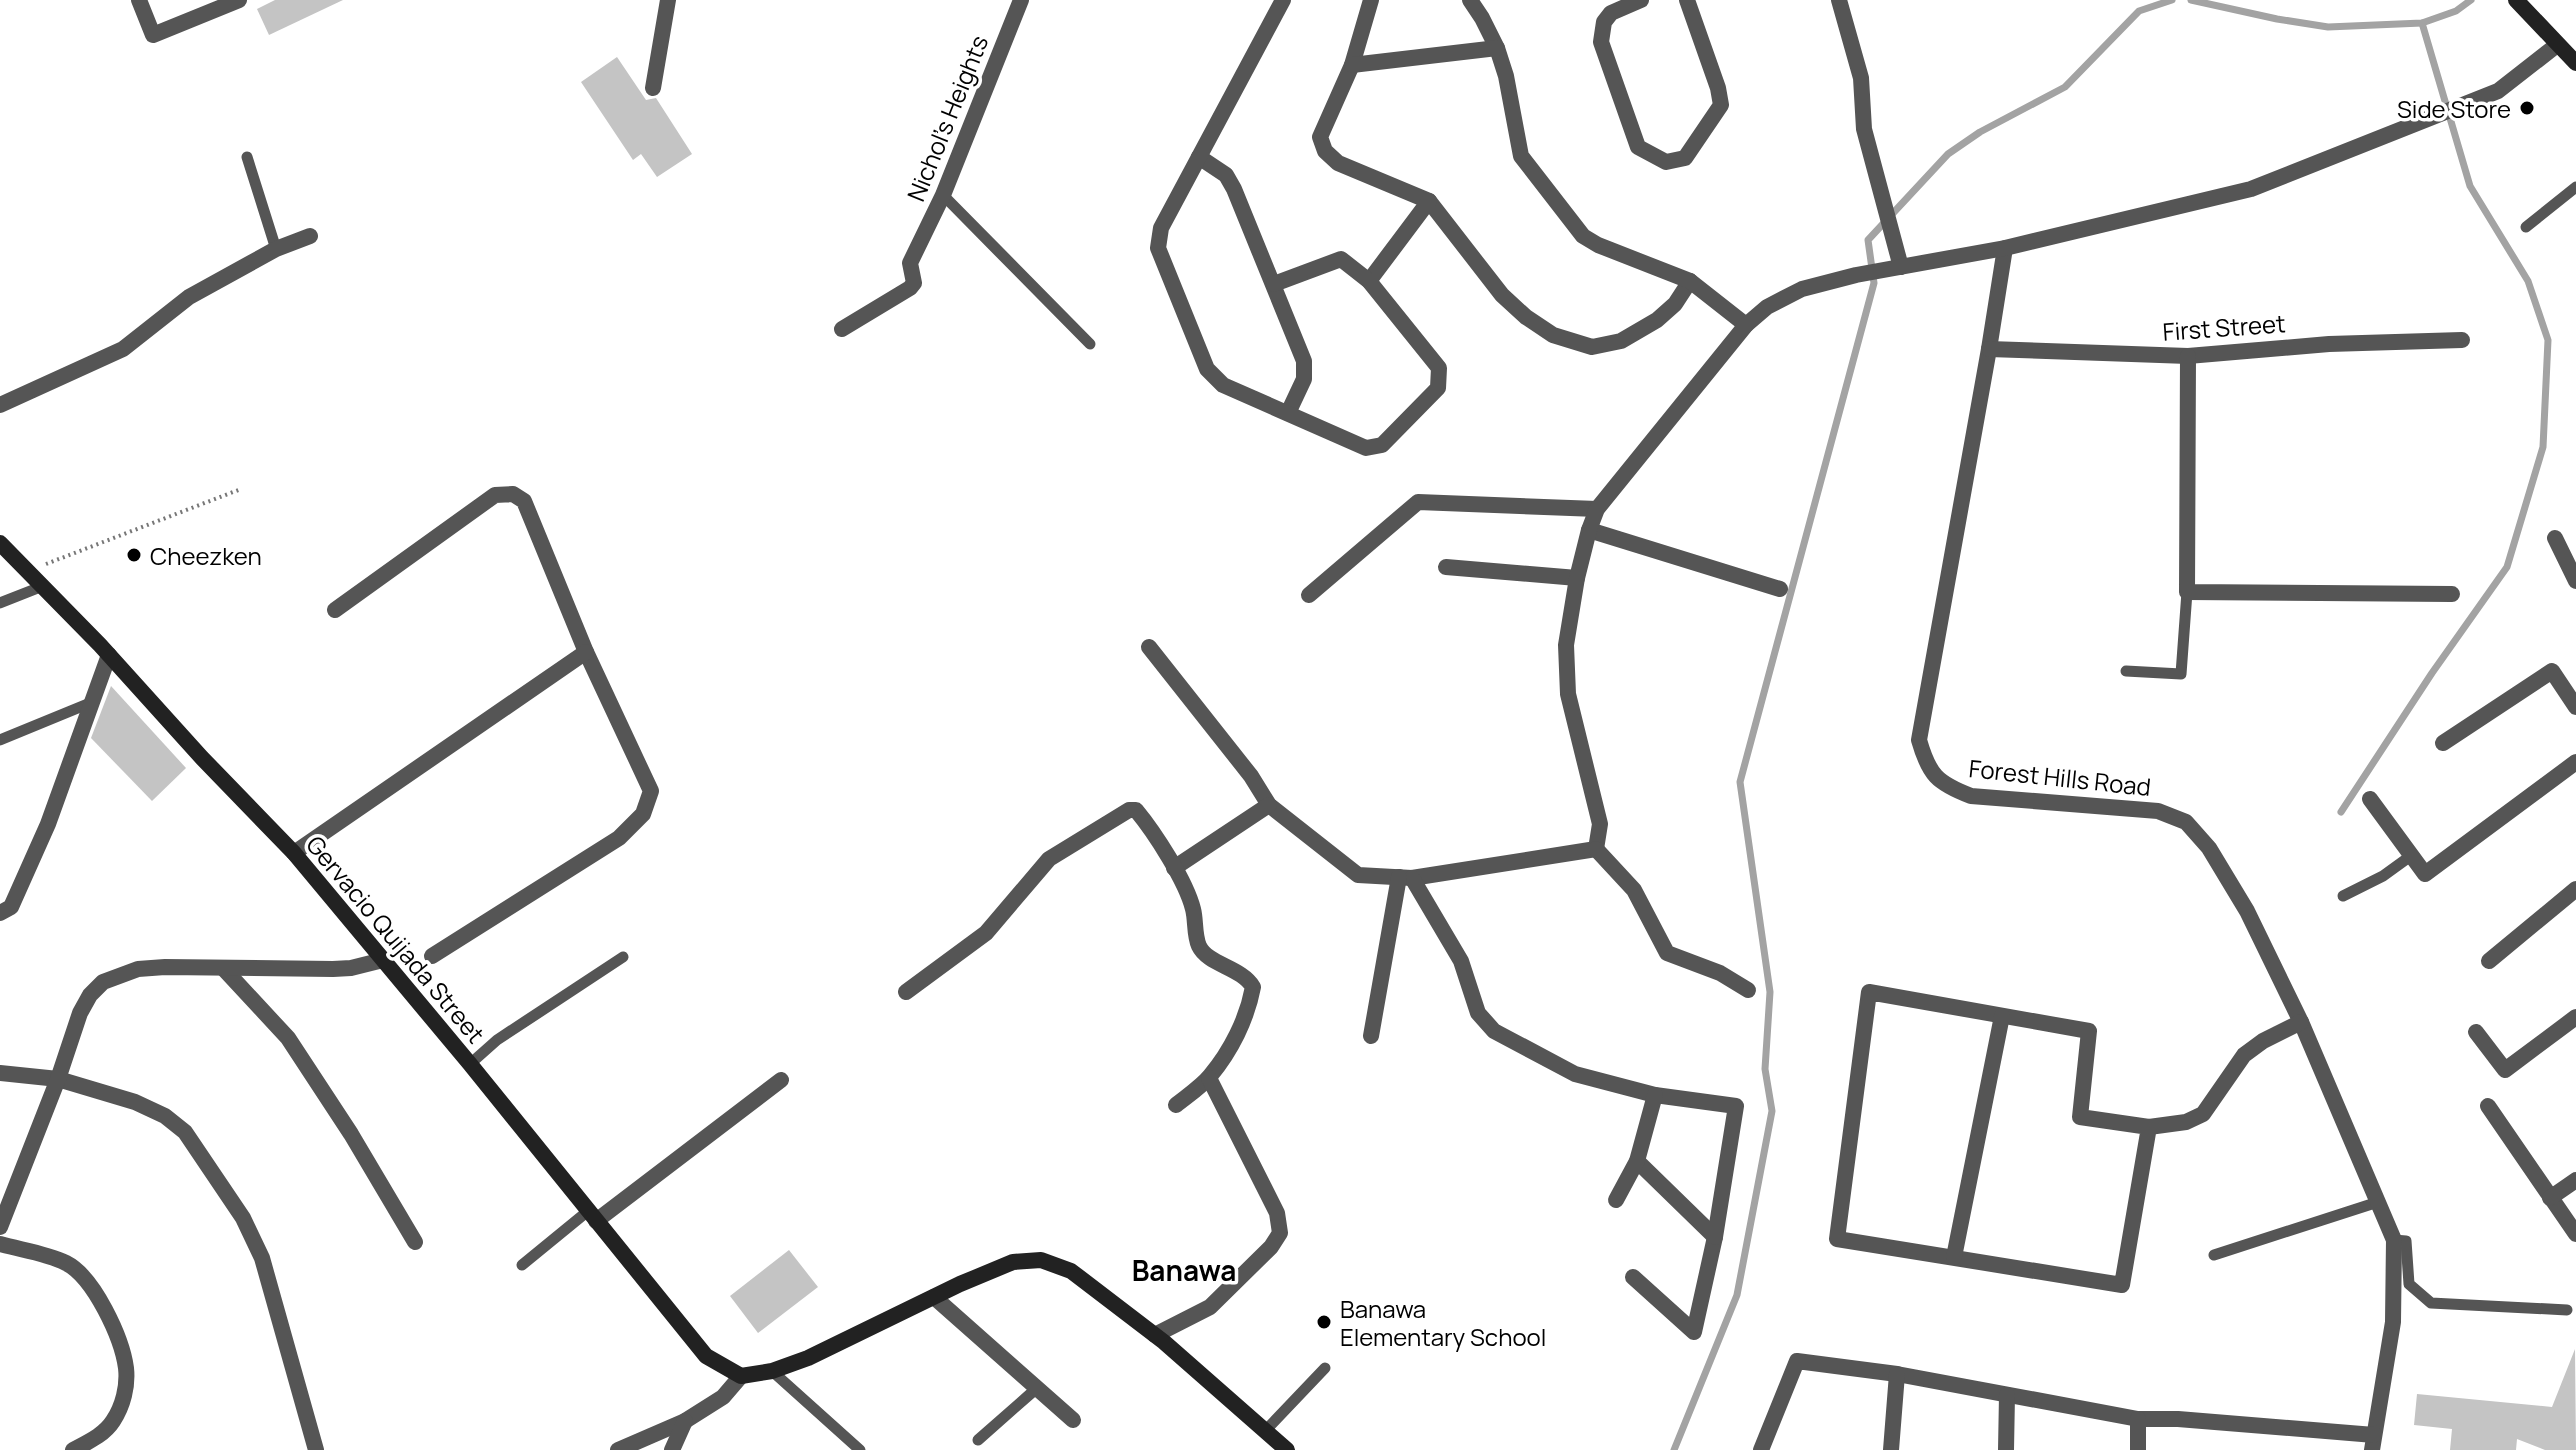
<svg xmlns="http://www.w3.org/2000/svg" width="2576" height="1450" font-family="Manrope,sans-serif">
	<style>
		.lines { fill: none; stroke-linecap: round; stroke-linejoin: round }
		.stream { stroke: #a3a3a3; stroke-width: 7 }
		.building { fill: #c4c4c4 }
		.path { stroke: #777; stroke-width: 4; stroke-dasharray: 2 4; stroke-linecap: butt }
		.lane { stroke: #555; stroke-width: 11 }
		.street { stroke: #555; stroke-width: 16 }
		.secondary { stroke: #222; stroke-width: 16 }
		.poi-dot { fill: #000; stroke: #fff; stroke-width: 3 }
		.labels { text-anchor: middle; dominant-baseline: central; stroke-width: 7; stroke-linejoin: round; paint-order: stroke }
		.poi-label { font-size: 24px; fill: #000; stroke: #fff; text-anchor: start }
		.street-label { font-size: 24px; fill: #000; stroke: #fff }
		.quarter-label { font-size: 28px; font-weight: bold; fill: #000; stroke: #fff }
	</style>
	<rect width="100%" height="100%" fill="#fff"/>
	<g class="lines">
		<g class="stream">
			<polyline points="2191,0 2277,19 2328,27 2422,23 2456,11 2471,0"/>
			<polyline points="2341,812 2432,673 2507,567 2543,447 2548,340 2528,281 2470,186 2422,23"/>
			<polyline points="1674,1450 1737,1295 1772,1111 1765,1069 1770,992 1740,782 1874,283 1868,240 1948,154 1980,132 2065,87 2139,11 2172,0"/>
		</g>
	</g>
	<g class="building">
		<polygon points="275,0 343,0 269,35 257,9"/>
		<polygon points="617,57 646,100 656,98 692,154 657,177 641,154 633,160 581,82"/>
		<polygon points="111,686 186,768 152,801 91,738"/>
		<polygon points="789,1250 818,1287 758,1333 730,1296"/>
		<polygon points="2575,1349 2576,1450 2545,1450 2517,1439 2516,1450 2450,1450 2452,1429 2414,1425 2417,1394 2552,1407"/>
	</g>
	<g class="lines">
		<polyline class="path" points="46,564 241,489"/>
		<g class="lane">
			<polyline points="247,157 276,249"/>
			<polyline points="943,195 1090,344"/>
			<polyline points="2526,227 2576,187"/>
			<polyline points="0,603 43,586"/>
			<polyline points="2126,671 2181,674 2187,592"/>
			<polyline points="0,740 90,703"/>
			<polyline points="2343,896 2383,876 2412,855"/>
			<polyline points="470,1064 497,1040 623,957"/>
			<polyline points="2394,1240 2406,1241 2409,1284 2431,1303 2567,1310"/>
			<polyline points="2214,1255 2378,1202"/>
			<polyline points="522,1265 588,1211"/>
			<polyline points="772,1371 860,1450"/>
			<polyline points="1265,1431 1325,1368"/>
			<polyline points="978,1440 1037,1388"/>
		</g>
		<g class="street">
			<polyline points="139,0 153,35 239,0"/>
			<polyline points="1371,0 1352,65 1320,137 1325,151 1338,163 1429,201 1502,295 1526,317 1553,335 1592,347 1621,341 1657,320 1675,304 1690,281"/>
			<polyline points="1470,0 1482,18 1497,48 1506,76 1521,156 1583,236 1598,245 1690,281 1746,325"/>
			<polyline points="1641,0 1611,13 1604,22 1601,42 1638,147 1666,162 1685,158 1721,105 1718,88 1687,0"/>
			<polyline points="1839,0 1861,78 1864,129 1901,267"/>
			<polyline points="1352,65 1497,48"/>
			<polyline points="653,88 668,0"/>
			<polyline points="1199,157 1226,175 1234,189 1304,361 1304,379 1288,413"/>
			<path d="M2005 248 1989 349 1919 740C1929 775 1937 783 1971 796L2158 811 2186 822 2209 848 2247 911 2301 1022 2394 1240 2393 1322 2372 1450"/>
			<polyline points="1369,281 1429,201"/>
			<polyline points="1274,284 1341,259 1369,281 1439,368 1438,388 1382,445 1366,448 1223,385 1207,369 1158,248 1161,228 1283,0"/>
			<polyline points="842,329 910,288 914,283 910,263 943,195 1021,0"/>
			<polyline points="1989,349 2188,356 2329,344 2462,340"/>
			<polyline points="2188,356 2187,592 2452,594"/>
			<polyline points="0,405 123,349 189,297 276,249 310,236"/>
			<polyline points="1589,530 1780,589"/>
			<polyline points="2555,538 2576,581"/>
			<polyline points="1446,567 1577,578"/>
			<polyline points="1309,595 1418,502 1597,509"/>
			<polyline points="335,610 495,495 513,494 524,501 586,652 651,791 643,814 619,838 432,956"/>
			<polyline points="1149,647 1251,776 1269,805 1358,875 1412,878 1596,849 1600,824 1568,694 1566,645 1577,578 1589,530 1597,509 1746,325 1767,307 1802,289 1856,275 2005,248 2251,189 2498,91 2557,45"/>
			<polyline points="2443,743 2552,671 2576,707"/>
			<polyline points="2370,799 2425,874 2576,762"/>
			<polyline points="1596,849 1634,890 1667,953 1720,973 1748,990"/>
			<polyline points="294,853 586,652"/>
			<polyline points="1174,868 1269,805"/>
			<polyline points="1412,878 1461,961 1478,1013 1494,1031 1575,1074 1655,1095 1736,1106 1715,1237 1694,1332 1633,1277"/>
			<polyline points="0,913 11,907 48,824 109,655"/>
			<polyline points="2489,961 2576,889"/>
			<polyline points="224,969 288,1038 351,1134 415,1242"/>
			<path d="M906 992 986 933 1049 859 1129 810H1136C1155 833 1186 881 1193 909 1196 920 1194 935 1199 946 1208 965 1241 967 1253 987 1247 1019 1231 1051 1210 1076 1201 1087 1187 1096 1176 1105"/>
			<polyline points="2476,1032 2505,1070 2576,1017"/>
			<polyline points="1371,1036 1399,877"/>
			<polyline points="0,1073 58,1079 135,1102 165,1116 185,1132 243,1218 262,1258 316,1450"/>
			<polyline points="2488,1106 2576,1234"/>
			<polyline points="2149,1127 2122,1285 1837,1239 1869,992 2089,1031 2080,1117 2149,1127 2186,1122 2203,1114 2244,1055 2263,1041 2301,1022"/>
			<polyline points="1637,1161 1715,1237"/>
			<polyline points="2550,1198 2576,1180"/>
			<polyline points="1616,1200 1637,1161 1655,1095"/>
			<polyline points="596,1221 781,1080"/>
			<polyline points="0,1227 58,1079 80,1013 90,995 103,982 138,969 165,967 333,969 351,968 383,960"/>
			<path d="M0 1244C21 1250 46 1253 66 1263 94 1277 122 1338 126 1368 128 1386 123 1406 113 1421 104 1435 88 1442 73 1450"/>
			<polyline points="1954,1257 2002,1016"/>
			<polyline points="934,1297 1073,1420"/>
			<polyline points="1155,1335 1210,1307 1271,1247 1280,1233 1277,1213 1209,1078"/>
			<polyline points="618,1450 685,1421 723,1397 741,1376"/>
			<polyline points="672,1450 685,1421"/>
			<polyline points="1761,1450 1797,1361 1897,1374 2138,1419 2178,1419 2374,1435"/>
			<polyline points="1891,1450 1897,1374"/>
			<polyline points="2006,1450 2007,1395"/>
			<polyline points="2138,1450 2138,1419"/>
		</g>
		<g class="secondary">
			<polyline points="2516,0 2576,63"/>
			<polyline points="0,543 100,645 202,758 294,853 470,1064 706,1356 741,1376 772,1371 808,1358 960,1284 1013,1262 1041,1260 1071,1271 1164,1342 1287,1450"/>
		</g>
	</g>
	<g class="poi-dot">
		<circle cx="2527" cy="108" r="8"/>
		<circle cx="134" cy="555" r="8"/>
		<circle cx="1324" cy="1322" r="8"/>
	</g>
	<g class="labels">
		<g class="poi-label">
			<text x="2511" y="108" text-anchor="end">Side Store</text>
			<text x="150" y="555">Cheezken</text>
			<text x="1340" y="1308">Banawa<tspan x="1340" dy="28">Elementary School</tspan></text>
		</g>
		<g class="street-label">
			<text transform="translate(947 118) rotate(-68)">Nichol's Heights</text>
			<text transform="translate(2224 327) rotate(-4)">First Street</text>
			<text transform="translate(2060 777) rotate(6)">Forest Hills Road</text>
			<text transform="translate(396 939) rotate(50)">Gervacio Quijada Street</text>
		</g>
		<g class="quarter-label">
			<text x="1184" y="1270">Banawa</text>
		</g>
	</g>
</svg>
